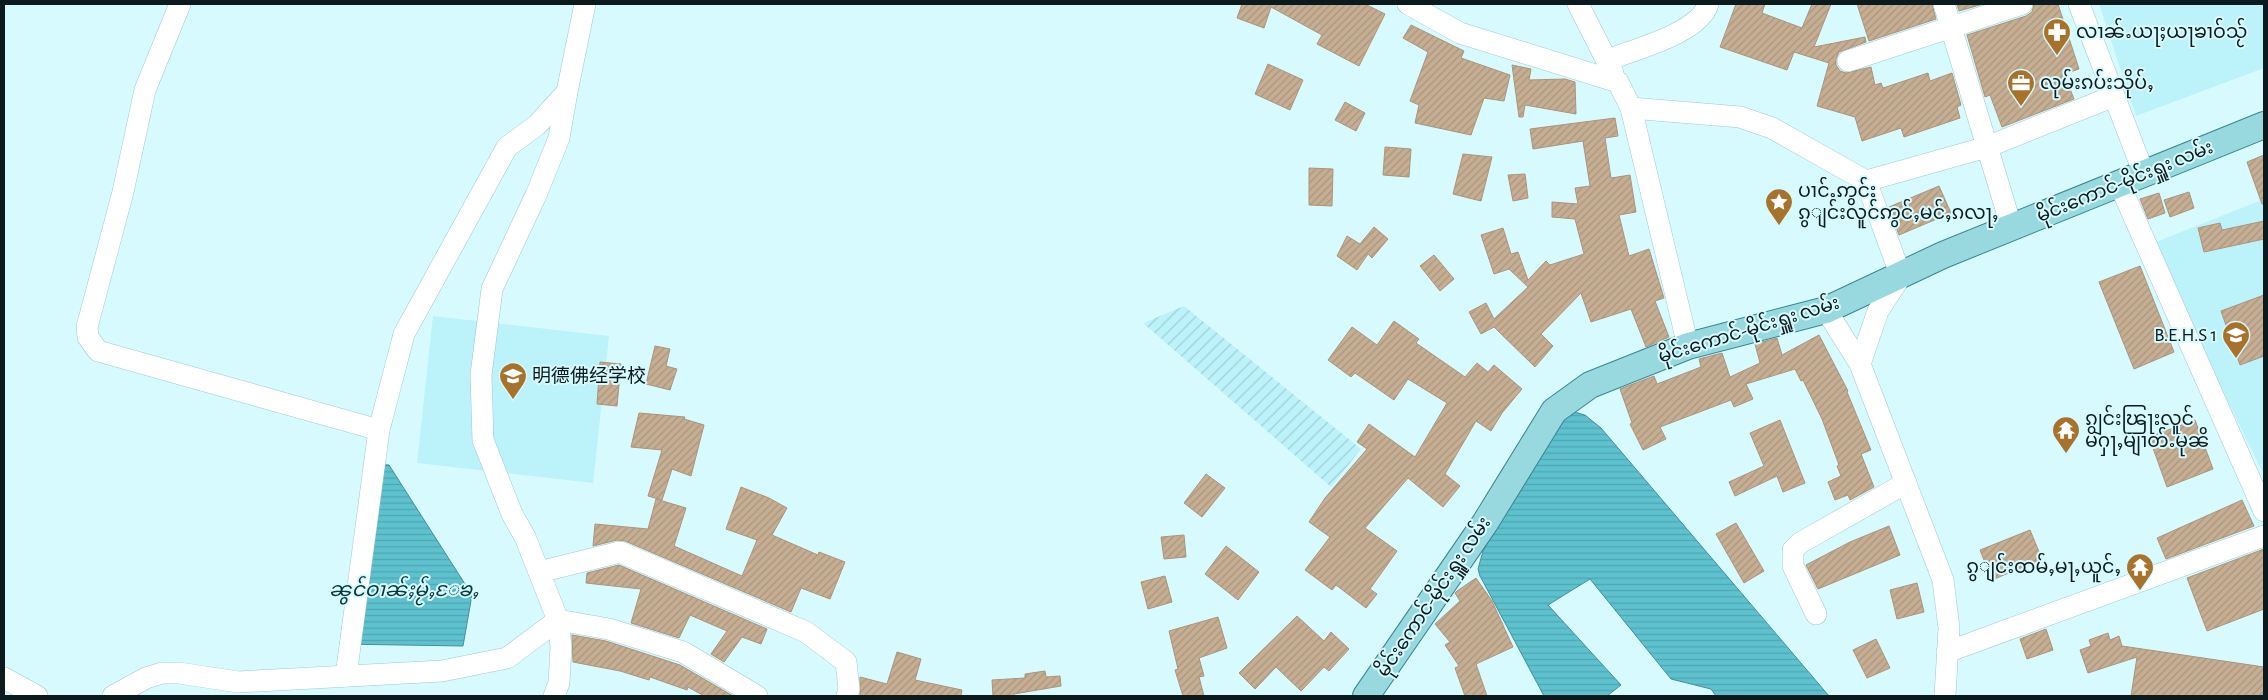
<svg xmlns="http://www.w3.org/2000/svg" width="2268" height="700" font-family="'Alegreya Sans','Noto Sans SC','Noto Sans Myanmar',sans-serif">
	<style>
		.built { fill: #bcf2fa }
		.industrial { fill: url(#industrial-furrows) }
		.water { fill: url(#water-rules); stroke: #448f99 }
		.building { fill: url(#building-hatch); stroke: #ab947a }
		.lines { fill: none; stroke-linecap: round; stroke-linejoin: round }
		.minor-casing { stroke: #9ec9cf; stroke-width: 22 }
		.major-casing { stroke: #3a858f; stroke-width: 28 }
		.minor { stroke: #fff; stroke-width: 21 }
		.major { stroke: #98d9e0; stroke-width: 26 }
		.labels { text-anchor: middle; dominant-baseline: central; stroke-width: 4; stroke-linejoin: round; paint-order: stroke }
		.poi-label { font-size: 19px; fill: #0a1a1d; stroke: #d7faff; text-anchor: start }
		.street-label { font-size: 19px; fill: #0a1a1d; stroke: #d7faff }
		.water-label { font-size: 20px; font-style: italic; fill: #04363c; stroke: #d7faff }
	</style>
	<defs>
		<pattern id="industrial-furrows" width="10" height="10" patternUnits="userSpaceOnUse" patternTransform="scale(1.25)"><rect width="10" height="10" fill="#bcf2fa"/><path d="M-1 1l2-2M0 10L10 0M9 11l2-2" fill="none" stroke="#a0cfd6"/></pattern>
		<pattern id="water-rules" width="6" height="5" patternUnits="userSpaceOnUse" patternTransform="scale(1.25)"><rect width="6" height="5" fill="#5dc1ce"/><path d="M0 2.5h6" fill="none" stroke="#50a5b0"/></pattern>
		<pattern id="building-hatch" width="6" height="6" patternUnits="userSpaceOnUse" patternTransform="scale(1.25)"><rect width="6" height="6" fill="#c6ae93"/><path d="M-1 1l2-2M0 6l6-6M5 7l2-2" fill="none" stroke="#a9957e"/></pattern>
	</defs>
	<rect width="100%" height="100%" fill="#d7faff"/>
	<g class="built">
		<polygon points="2099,4 2264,4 2264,68 2136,116"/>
		<polygon points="2264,199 2264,475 2151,244"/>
		<polygon points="433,316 609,336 593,483 417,463"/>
	</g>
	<polygon class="industrial" points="1184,306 1361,449 1331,487 1143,323"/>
	<g class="water">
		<polygon points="1574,412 1585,415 1601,428 1829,696 1716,696 1711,689 1671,679 1590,579 1548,605 1621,685 1607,696 1544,696 1480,576 1478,569 1483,551 1553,425"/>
		<polygon points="367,464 389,465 472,595 463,646 340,644"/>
	</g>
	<g class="building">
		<polygon points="1242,4 1365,4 1385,14 1359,66 1317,44 1322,35 1271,7 1264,28 1237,18"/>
		<polygon points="1736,4 1765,4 1762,13 1802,28 1812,4 1831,4 1814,47 1865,37 1866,42 1839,52 1836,59 1836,65 1840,71 1846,73 1871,67 1875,85 1881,83 1883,88 1928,73 1930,81 1952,73 1961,105 1957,107 1960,118 1904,137 1901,128 1862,141 1855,117 1817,106 1829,63 1794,52 1787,70 1720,47"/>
		<polygon points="1857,4 1932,4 1936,19 1869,41"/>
		<polygon points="1957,4 1983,4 1959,11"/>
		<polygon points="2034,4 2058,4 2079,69 2064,74 2074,99 2002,127 1990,95 1985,97 1967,35 2026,16 2032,12"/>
		<polygon points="1411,25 1464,51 1461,58 1510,75 1504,101 1484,98 1471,135 1415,123 1419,105 1410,101 1428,52 1403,38"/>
		<polygon points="1268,64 1303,80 1290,110 1255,94"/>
		<polygon points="1512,65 1531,69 1529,80 1565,79 1575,82 1576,114 1525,105 1523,117 1519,117"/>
		<polygon points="1345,102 1365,113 1356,131 1335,120"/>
		<polygon points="1615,118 1618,136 1605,138 1611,178 1630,175 1636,212 1619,215 1629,256 1649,249 1664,298 1655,301 1669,337 1646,347 1631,309 1591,322 1581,293 1541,334 1553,346 1535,367 1494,327 1481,334 1469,312 1486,303 1494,319 1528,287 1509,269 1494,274 1481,235 1503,228 1511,254 1518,252 1528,280 1546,261 1550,265 1584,254 1575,219 1552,217 1552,202 1578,204 1575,188 1590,186 1583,141 1533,149 1530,129"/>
		<polygon points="1385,147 1411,149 1409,177 1383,175"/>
		<polygon points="1463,154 1492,157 1481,201 1453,194"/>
		<polygon points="2264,155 2264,204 2262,204 2247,162"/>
		<polygon points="1309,168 1333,169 1332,206 1309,205"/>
		<polygon points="1525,174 1528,198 1513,201 1508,175"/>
		<polygon points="1939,186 1951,213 1899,235 1889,207"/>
		<polygon points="2189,192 2194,208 2170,217 2164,200"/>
		<polygon points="2159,193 2165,213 2148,219 2140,199"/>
		<polygon points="2264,221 2264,239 2204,252 2198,228 2220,223 2222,230"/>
		<polygon points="1374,227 1388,239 1372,258 1368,254 1357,270 1337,256 1347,236 1360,244"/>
		<polygon points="1434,255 1454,279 1440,291 1420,266"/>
		<polygon points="2140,266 2174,352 2134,369 2099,282"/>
		<polygon points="2264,295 2264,356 2240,365 2221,311"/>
		<polygon points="1394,321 1419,339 1416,343 1465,377 1477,363 1488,372 1494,365 1522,389 1502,413 1491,431 1476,421 1445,474 1460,486 1443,507 1408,478 1365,528 1397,551 1370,589 1377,594 1366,608 1336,585 1332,590 1305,570 1330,537 1309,522 1325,498 1367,449 1357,442 1369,424 1415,457 1447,403 1408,379 1394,400 1355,373 1351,377 1328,360 1352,327 1377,345"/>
		<polygon points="1819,335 1848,391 1847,392 1871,450 1861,454 1874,487 1850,500 1848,495 1835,500 1828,482 1841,476 1837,466 1839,465 1822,419 1803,380 1801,381 1795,369 1746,384 1753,399 1734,407 1731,400 1660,427 1666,439 1643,450 1630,424 1632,423 1620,389 1654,376 1657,384 1701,367 1699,359 1722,353 1730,377 1760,363 1755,344 1777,338 1782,355"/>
		<polygon points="655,346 670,349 666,366 677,369 670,390 646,384"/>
		<polygon points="600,362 621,364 617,406 597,404"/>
		<polygon points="639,413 685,417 684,419 704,425 691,476 672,469 662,500 648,496 662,450 631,447"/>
		<polygon points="1780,420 1805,483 1783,492 1777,476 1735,496 1729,482 1764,466 1750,433"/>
		<polygon points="2195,420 2213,469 2167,487 2149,437"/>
		<polygon points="1206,474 1225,488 1202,517 1184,503"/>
		<polygon points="741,487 769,498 787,508 772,535 818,555 819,552 845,562 830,599 801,588 791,612 625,541 617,540 593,546 595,524 648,529 656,499 686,508 674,546 742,576 757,540 726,529"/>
		<polygon points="2242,500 2254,526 2166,559 2157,538"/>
		<polygon points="1736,523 1764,571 1744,583 1716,534"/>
		<polygon points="1889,526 1900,555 1818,589 1806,565 1850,542"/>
		<polygon points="2030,530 2042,559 1992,580 1980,550"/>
		<polygon points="1184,535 1186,557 1164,559 1161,537"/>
		<polygon points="1226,546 1259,572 1238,600 1205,574"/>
		<polygon points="2264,549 2264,609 2207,631 2187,578"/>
		<polygon points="619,565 767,629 761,644 742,637 724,662 711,654 727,631 690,615 679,638 631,623 641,589 586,583 587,573"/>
		<polygon points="1165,576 1172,602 1148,609 1141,582"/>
		<polygon points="1476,578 1492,601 1513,647 1476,664 1487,696 1465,696 1455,668 1459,666 1445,645 1450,642 1435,624 1460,601 1455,593 1457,591"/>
		<polygon points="1917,583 1924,612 1897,619 1890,590"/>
		<polygon points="1297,616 1324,641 1331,632 1349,649 1329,671 1324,667 1301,691 1276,667 1255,689 1239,673"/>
		<polygon points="1218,617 1227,648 1199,658 1204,676 1199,677 1204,696 1183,696 1175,670 1178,669 1169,631"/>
		<polygon points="2046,629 2053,650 2027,659 2020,639"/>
		<polygon points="2108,633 2110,640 2119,636 2122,646 2264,667 2264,696 2131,696 2137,657 2088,673 2080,650 2091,646 2089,640"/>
		<polygon points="572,635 606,641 680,665 733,696 704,696 688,687 687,690 650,677 649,680 620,671 573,662"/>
		<polygon points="1876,639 1890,668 1867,678 1853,650"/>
		<polygon points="897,652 921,659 915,680 962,690 961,696 860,696 860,677 887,684"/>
		<polygon points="1045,671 1046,677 1060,676 1061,686 1014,694 1014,696 993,696 992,680 1025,678 1025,674"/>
	</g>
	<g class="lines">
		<g class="minor-casing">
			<g id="minor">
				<polyline points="180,4 145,90 123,192 87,327 88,337 98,351 379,430"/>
				<polyline points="1408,4 1460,33 1618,82 1631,108 1688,346"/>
				<polyline points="1578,4 1613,73"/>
				<polyline points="1944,4 2012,229"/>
				<polyline points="2079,4 2144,174"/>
				<path d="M1607 60C1633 50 1700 33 1708 4"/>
				<polyline points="1848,61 2022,4"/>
				<polyline points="1631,108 1740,117 1772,128 1866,181 1987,147 2114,96"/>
				<polyline points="2119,183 2264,511"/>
				<polyline points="1826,310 1860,364 1943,580 1949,628 1945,696"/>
				<polyline points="1860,364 1878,311 1901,276 1866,181"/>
				<polyline points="539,572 620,552 806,632 846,662 849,689 847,696"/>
				<polyline points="1816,614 1793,566 1793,550 1800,543 1906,483"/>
				<polyline points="1947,652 2264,536"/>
				<polyline points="346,676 379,430 404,334 507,147 537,125 567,92 585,4"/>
				<polyline points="4,678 37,696"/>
				<polyline points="113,696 146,678 162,673 179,673 238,682 442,671 507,658 558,620 609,629 683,652 757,696"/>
				<polyline points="554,696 559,683 561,647 558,620 525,537 512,514 483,440 481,375 492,289 536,195 559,138 567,92"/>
			</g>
		</g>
		<g class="major-casing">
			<polyline id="major" points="1366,696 1485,523 1554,411 1590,385 1688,346 1826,310 1943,255 2264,125"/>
		</g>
		<use href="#minor" class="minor"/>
		<use href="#major" class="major"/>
	</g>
	<defs>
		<g id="pharmacy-pin" transform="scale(1.4375)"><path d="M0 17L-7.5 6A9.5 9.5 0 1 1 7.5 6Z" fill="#a7732c" stroke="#d7faff"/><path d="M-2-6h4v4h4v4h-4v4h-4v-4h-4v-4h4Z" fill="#fff"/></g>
		<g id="office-pin" transform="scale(1.4375)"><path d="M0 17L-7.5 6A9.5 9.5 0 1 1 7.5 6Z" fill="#a7732c" stroke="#d7faff"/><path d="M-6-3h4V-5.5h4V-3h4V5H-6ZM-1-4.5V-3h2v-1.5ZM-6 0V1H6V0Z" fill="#fff"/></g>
		<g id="sight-pin" transform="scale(1.4375)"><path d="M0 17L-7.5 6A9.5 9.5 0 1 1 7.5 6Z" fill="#a7732c" stroke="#d7faff"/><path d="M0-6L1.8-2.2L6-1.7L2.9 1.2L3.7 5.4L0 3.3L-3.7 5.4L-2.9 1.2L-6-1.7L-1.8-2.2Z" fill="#fff"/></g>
		<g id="school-pin" transform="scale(1.4375)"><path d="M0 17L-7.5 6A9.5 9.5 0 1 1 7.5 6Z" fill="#a7732c" stroke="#d7faff"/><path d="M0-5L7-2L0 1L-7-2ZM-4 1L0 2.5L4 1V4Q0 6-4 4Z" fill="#fff"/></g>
		<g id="temple-pin" transform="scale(1.4375)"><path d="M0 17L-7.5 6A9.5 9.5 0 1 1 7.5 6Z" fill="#a7732c" stroke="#d7faff"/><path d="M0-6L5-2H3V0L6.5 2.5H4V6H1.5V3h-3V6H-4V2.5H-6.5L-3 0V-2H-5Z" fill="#fff"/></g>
	</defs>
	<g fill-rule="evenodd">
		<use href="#pharmacy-pin" x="2057" y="32"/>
		<use href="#office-pin" x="2021" y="83"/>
		<use href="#sight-pin" x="1779" y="202"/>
		<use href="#school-pin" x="2236" y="335"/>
		<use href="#school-pin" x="513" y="376"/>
		<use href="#temple-pin" x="2066" y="430"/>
		<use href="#temple-pin" x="2140" y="567"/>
	</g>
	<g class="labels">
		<g class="poi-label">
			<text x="2076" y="32">လၢၼ်ႉယႃႈယႃၶၢဝ်သႂ်</text>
			<text x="2040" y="83">လုမ်းၵပ်းသိုပ်ႇ</text>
			<text x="1798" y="191">ပၢင်ႇဢွင်ႈ<tspan x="1798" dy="22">ၵွျင်းလူင်ဢွင်ႇမင်ႇၵလႃႇ</tspan></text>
			<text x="2217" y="335" text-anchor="end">B.E.H.S 1</text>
			<text x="532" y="376">明德佛经学校</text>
			<text x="2085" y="419">ၵျွင်းၽြႃးလူင်<tspan x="2085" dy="22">မႁႃႇမျၢတ်ႉမုၼိ</tspan></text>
			<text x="2121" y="567" text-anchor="end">ၵွျင်းထမ်ႇမႃႇယူင်ႇ</text>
		</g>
		<g class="street-label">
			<text transform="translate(2125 182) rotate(-22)">မိုင်းကောင်-မိုင်းရှူး လမ်း</text>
			<text transform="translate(1749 330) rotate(-17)">မိုင်းကောင်-မိုင်းရှူး လမ်း</text>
			<text transform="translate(1434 597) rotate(-56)">မိုင်းကောင်-မိုင်းရှူး လမ်း</text>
		</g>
		<g class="water-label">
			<text x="404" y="590">ၼွင်ဝၢၼ်ႈမႂ်ႇႄၶႇ</text>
		</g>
	</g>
	<rect width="2268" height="700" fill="none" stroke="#0a1a1d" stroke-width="10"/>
</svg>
